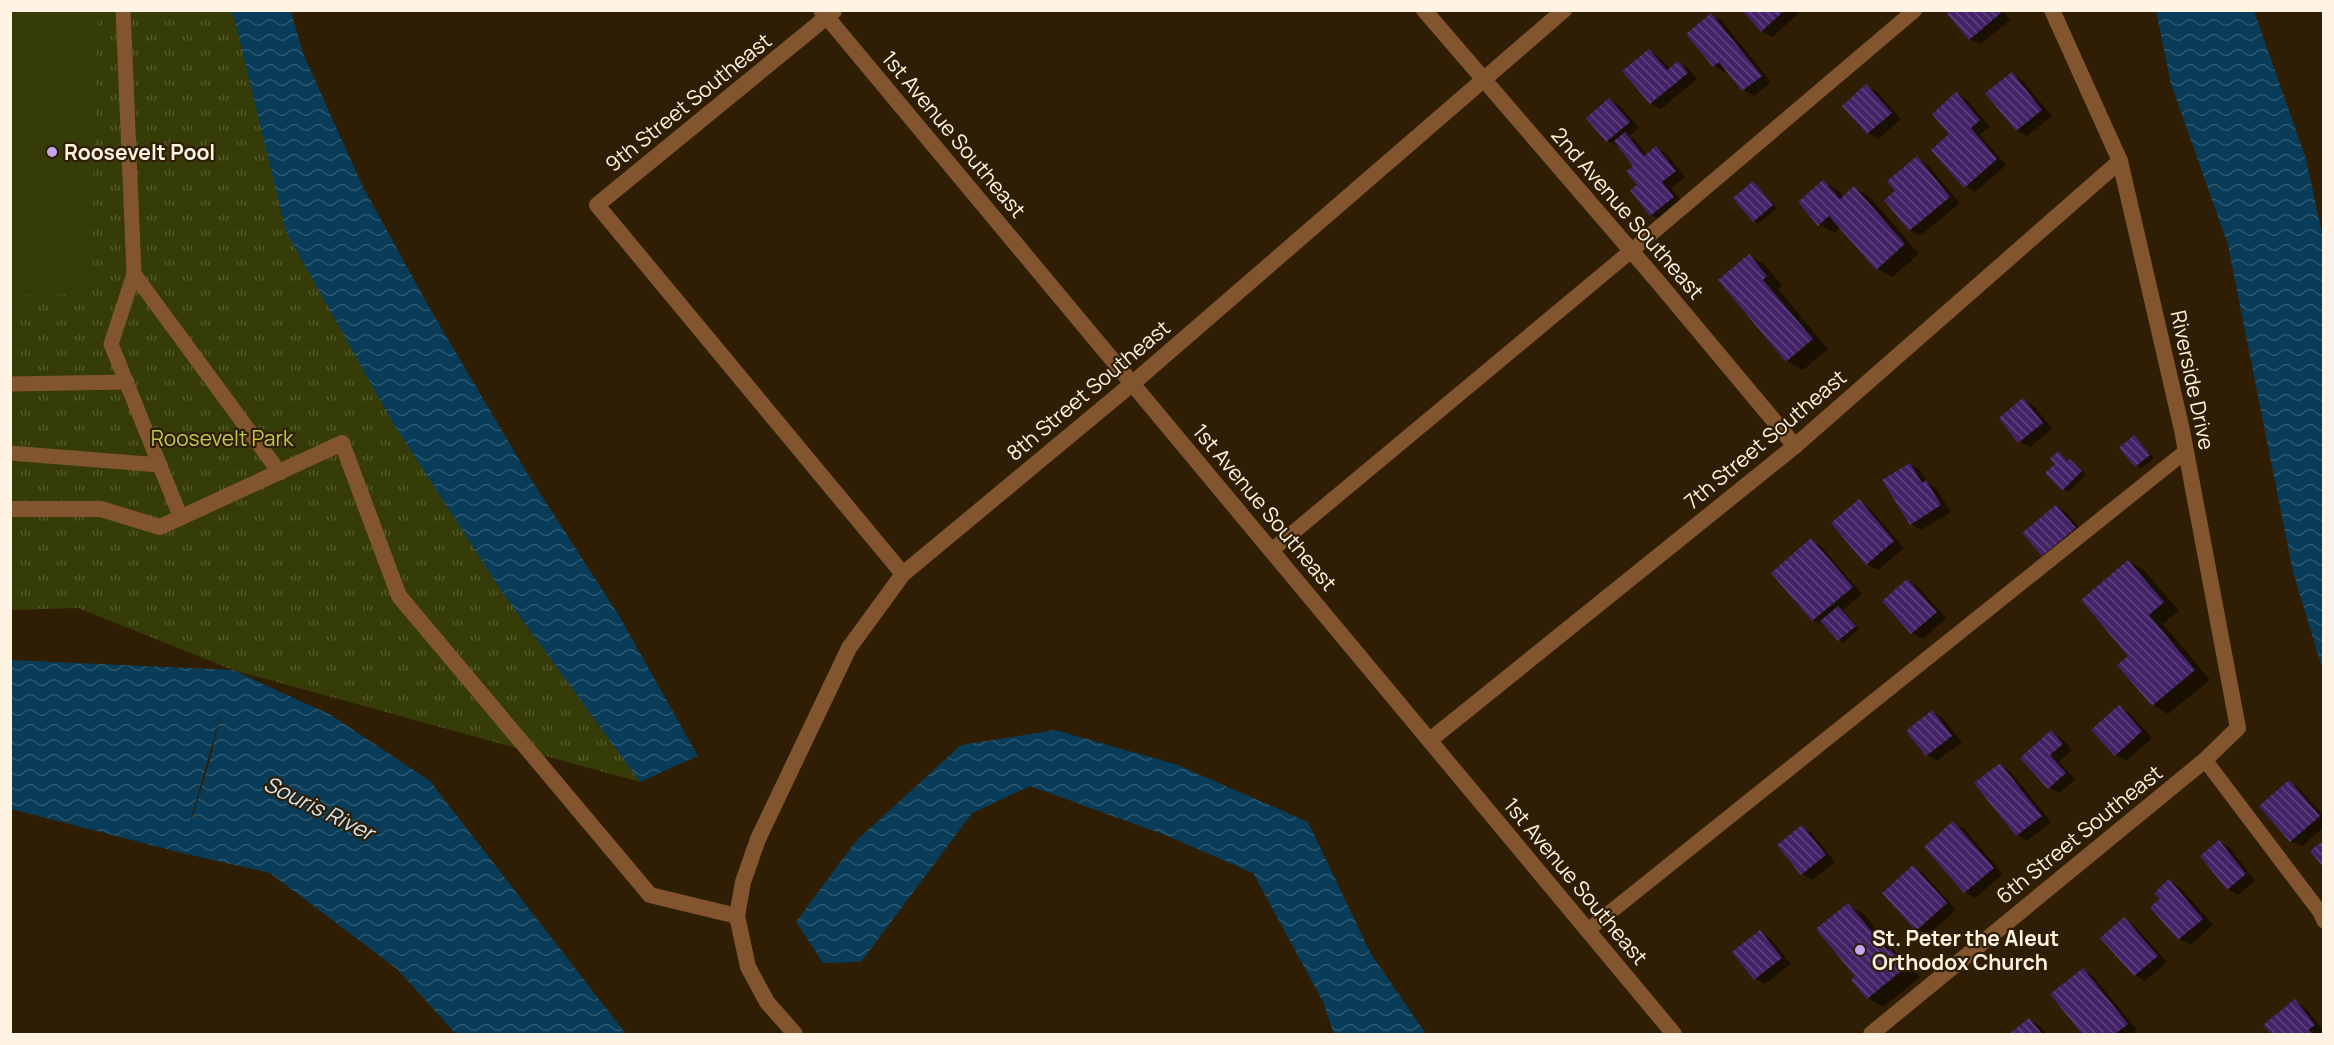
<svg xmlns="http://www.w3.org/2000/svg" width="2334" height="1045" font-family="Manrope,sans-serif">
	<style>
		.park { fill: url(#park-tufts) }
		.pitch { fill: #363c07 }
		.water { fill: url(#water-waves); fill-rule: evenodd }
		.shadow { fill: #0007 }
		.building { fill: url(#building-back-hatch) }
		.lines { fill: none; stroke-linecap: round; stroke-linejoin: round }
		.service { stroke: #82552e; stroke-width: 15 }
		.minor { stroke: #82552e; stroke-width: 16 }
		.poi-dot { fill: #c8a5ef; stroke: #2f1e03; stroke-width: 2 }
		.labels { text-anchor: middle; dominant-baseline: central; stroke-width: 4.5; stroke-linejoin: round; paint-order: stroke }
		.street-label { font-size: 21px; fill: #fff3e3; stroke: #2f1e03 }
		.poi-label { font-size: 21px; font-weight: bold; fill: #fff3e3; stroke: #2f1e03; text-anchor: start }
		.park-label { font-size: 21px; fill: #bccb4e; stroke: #2f1e03 }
		.water-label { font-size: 22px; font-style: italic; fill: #d0e4f3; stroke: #2f1e03 }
	</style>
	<defs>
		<pattern id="park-tufts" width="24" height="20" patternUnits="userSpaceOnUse" patternTransform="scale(1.5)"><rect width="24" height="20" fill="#363c07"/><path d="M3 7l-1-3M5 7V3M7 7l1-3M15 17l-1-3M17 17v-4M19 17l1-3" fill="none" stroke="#54592b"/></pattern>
		<pattern id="water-waves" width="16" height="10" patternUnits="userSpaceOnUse" patternTransform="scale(1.5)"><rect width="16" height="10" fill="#083c58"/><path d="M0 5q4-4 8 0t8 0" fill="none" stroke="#2d5970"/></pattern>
		<pattern id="building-back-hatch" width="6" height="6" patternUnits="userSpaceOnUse" patternTransform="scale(1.5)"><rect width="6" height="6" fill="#432268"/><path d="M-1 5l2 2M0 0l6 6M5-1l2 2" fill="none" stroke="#5f437d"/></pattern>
	</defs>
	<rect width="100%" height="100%" fill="#2f1e03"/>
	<polygon class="park" points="10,11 237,11 640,782 233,670 78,608 11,610"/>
	<polygon class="pitch" points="10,11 98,11 90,294 11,295"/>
	<g class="water">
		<polygon points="231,11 291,11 303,53 363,187 429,307 527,473 618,614 698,756 640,782 502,592 393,423 286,232 235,21"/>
		<polygon points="2156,11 2254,11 2306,159 2323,238 2323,671 2293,572 2228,245 2171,84"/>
		<path d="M11 660 233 670 331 715 430 781 626 1034H456L397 969 270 873 182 853 11 809ZM223 705 209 763 192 819H191Z"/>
		<polygon points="1055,730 1178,765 1308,822 1371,954 1426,1034 1334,1034 1323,1002 1253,873 1165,835 1030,786 972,813 861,962 823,963 796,922 856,841 961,745"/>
	</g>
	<g class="shadow">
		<polygon points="1744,10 1796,10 1799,13 1772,37 1762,31"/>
		<polygon points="1953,10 2002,10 2010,20 1980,44 1970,39"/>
		<polygon points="1711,15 1722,21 1771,82 1754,96 1743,90 1727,70 1724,72 1714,66"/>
		<polygon points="1649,51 1659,57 1670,69 1678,63 1688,68 1697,79 1661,109 1651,103"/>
		<polygon points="2012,74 2022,80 2052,116 2027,136 2017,130"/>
		<polygon points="1867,86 1877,92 1901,119 1878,139 1868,133 1844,106"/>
		<polygon points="1956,94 1967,100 1990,127 1980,135 2006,165 1975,192 1965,186 1951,134"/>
		<polygon points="1609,100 1620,106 1639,128 1629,136 1635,140 1647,155 1656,148 1667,154 1685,177 1671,188 1683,203 1661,220 1651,215 1639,185 1635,166 1619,145 1617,146 1607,141"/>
		<polygon points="1917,158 1927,164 1960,203 1920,236 1910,230 1897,191"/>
		<polygon points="1823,182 1839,191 1844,197 1854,188 1870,197 1919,254 1892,277 1877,268 1841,227 1835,233 1819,224"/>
		<polygon points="1753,183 1777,208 1758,224 1754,221"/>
		<polygon points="1749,256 1764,264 1782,286 1778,289 1828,349 1803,370 1787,361"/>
		<polygon points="2023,400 2034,406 2052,429 2030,447 2019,441"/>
		<polygon points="2134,437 2154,458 2141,469 2121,448"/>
		<polygon points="2058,453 2069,462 2075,463 2086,475 2068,492 2063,489 2057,464"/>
		<polygon points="1910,464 1920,470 1928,483 1936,488 1951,512 1921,530 1911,524"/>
		<polygon points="1859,501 1869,507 1904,548 1878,570 1867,564 1833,523"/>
		<polygon points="2056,506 2066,512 2085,534 2053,561 2043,555"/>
		<polygon points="1811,540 1821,546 1862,594 1843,610 1859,629 1843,643 1825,625 1824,626 1813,620 1773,573"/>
		<polygon points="2129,562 2144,570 2179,611 2163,624 2210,680 2168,714 2153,705 2119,665 2130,656"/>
		<polygon points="1907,580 1917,586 1946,618 1923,639 1912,633 1884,601"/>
		<polygon points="2119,707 2129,713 2152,738 2126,761 2116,755"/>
		<polygon points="1932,712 1943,718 1962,742 1937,761 1927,755 1908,731"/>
		<polygon points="2051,732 2061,738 2072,750 2059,762 2075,779 2060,793 2049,788 2023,758"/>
		<polygon points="2000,765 2010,771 2051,822 2027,841 2017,835"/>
		<polygon points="2289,782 2299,788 2324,816 2324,827 2302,846 2291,841"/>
		<polygon points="1954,823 1964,829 2003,874 1975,898 1965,892"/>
		<polygon points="1802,827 1812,833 1835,862 1812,880 1802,874"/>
		<polygon points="2219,842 2230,848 2255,881 2238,895 2228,889"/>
		<polygon points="1913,867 1923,873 1956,910 1928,935 1917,929"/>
		<polygon points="2169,881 2180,887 2213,925 2190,945 2179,939 2162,899"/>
		<polygon points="1848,905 1864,914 1898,955 1906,960 1920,977 1883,1007 1868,998 1857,977"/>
		<polygon points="2124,919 2134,925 2167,962 2145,981 2135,975"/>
		<polygon points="1760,932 1770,938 1791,964 1765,984 1755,979"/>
		<polygon points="2083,970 2093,976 2137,1030 2132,1034 2084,1034 2052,995"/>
		<polygon points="2295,1001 2305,1007 2324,1031 2319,1034 2272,1034 2265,1025"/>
		<polygon points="2029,1020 2040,1026 2046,1034 2011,1034"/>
	</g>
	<g class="building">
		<polygon points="1742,10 1785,10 1761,32"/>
		<polygon points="1951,10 1998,10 2001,13 1969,40 1947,14"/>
		<polygon points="1711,13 1762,76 1742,91 1719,62 1713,67 1686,34"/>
		<polygon points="1649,49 1667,70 1678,61 1688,73 1650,104 1622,71"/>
		<polygon points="2012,72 2042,110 2016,131 1985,93"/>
		<polygon points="1866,84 1892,113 1867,134 1842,106"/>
		<polygon points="1956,92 1980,120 1971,128 1997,159 1964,188 1931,150 1949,134 1932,114"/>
		<polygon points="1609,98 1630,122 1606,142 1586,118"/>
		<polygon points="1625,132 1644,156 1656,146 1676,171 1662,182 1674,197 1650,216 1630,190 1637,185 1626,171 1633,166 1614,141"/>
		<polygon points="1917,156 1950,197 1909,231 1884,200 1895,191 1887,181"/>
		<polygon points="1823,180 1840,199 1854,186 1905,244 1876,270 1829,216 1818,226 1798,202"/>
		<polygon points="1753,181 1773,205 1753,222 1733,198"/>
		<polygon points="1749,254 1767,276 1763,280 1813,339 1786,362 1718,280"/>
		<polygon points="2023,398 2043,423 2018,443 1999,418"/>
		<polygon points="2134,435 2150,455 2135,467 2119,448"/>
		<polygon points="2058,451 2067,461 2070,459 2082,471 2062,491 2045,473 2055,464 2050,459"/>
		<polygon points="1910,463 1922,483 1926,480 1941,505 1910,525 1882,480"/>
		<polygon points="1859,499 1894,541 1866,565 1831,523"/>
		<polygon points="2056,505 2076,528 2042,556 2022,533"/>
		<polygon points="1811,538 1853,587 1812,621 1771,573"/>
		<polygon points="2128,560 2164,602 2149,615 2195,670 2152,706 2117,665 2128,656 2081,600"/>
		<polygon points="1907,579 1937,612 1911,634 1882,601"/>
		<polygon points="1838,606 1856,626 1838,641 1820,621"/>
		<polygon points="2119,705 2142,731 2115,756 2091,730"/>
		<polygon points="1932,710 1952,736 1926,756 1906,731"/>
		<polygon points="2051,730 2063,744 2050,755 2066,773 2048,789 2020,758"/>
		<polygon points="2000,763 2042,816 2016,836 1974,783"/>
		<polygon points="2289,780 2320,816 2290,842 2259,806"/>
		<polygon points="1953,821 1994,868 1964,893 1924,847"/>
		<polygon points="1802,825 1826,855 1801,875 1777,845"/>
		<polygon points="2219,840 2246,874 2227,890 2200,856"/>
		<polygon points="2324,840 2324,868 2310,851"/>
		<polygon points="1913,865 1947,903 1916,931 1882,893"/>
		<polygon points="2169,879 2203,919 2178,940 2150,907 2160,899 2154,893"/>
		<polygon points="1848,903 1888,951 1890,949 1906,967 1867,999 1851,980 1855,976 1816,929"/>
		<polygon points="2124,917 2158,956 2134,976 2100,938"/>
		<polygon points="1760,930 1782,958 1754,980 1732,952"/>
		<polygon points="2083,968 2128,1024 2115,1034 2082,1034 2050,994"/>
		<polygon points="2295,999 2315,1025 2308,1030 2312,1034 2271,1034 2263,1025"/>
		<polygon points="2029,1018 2042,1034 2009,1034"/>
	</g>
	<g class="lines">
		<g class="service">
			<polyline points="123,10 134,274 111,344 181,518"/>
			<polyline points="134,274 280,473"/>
			<polyline points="10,384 127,382"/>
			<polyline points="10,453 160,465"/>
			<polyline points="1272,550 1631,251 1915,10"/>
			<polyline points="2205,760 2320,912 2324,921"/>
			<polyline points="1588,930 2186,451"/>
		</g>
		<g class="minor">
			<polyline points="821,10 1674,1034"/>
			<polyline points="1424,10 1659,283 1795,446"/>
			<polyline points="834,11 597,205 903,574"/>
			<polyline points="10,509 101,509 160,527 342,443 399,596 650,895 737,916"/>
			<polyline points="1430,740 1795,446 2120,161"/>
			<polyline points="795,1034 767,1002 748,967 737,916 743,882 758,839 849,648 903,574 1133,383 1564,10"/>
			<polyline points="1871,1034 2205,760 2238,728 2182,430 2120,161 2052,10"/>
		</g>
	</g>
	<g class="poi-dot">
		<circle cx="52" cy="152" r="6"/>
		<circle cx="1860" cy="950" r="6"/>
	</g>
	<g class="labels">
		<g class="street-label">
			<text transform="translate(688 102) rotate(-39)">9th Street Southeast</text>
			<text transform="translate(954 134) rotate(50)">1st Avenue Southeast</text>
			<text transform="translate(1628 213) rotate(49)">2nd Avenue Southeast</text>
			<text transform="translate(2193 380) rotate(78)">Riverside Drive</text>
			<text transform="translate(1088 390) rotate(-40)">8th Street Southeast</text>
			<text transform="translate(1765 439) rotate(-40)">7th Street Southeast</text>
			<text transform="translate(1265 507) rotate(50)">1st Avenue Southeast</text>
			<text transform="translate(2079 834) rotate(-39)">6th Street Southeast</text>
			<text transform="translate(1576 881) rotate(50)">1st Avenue Southeast</text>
		</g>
		<g class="poi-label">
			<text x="64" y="152">Roosevelt Pool</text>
			<text x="1872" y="938">St. Peter the Aleut<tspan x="1872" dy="24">Orthodox Church</tspan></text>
		</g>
		<g class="park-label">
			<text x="222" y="438">Roosevelt Park</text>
		</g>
		<g class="water-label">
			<text transform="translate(319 808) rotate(26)">Souris River</text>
		</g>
	</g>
	<rect width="2334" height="1045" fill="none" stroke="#fff3e3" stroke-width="24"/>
</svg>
